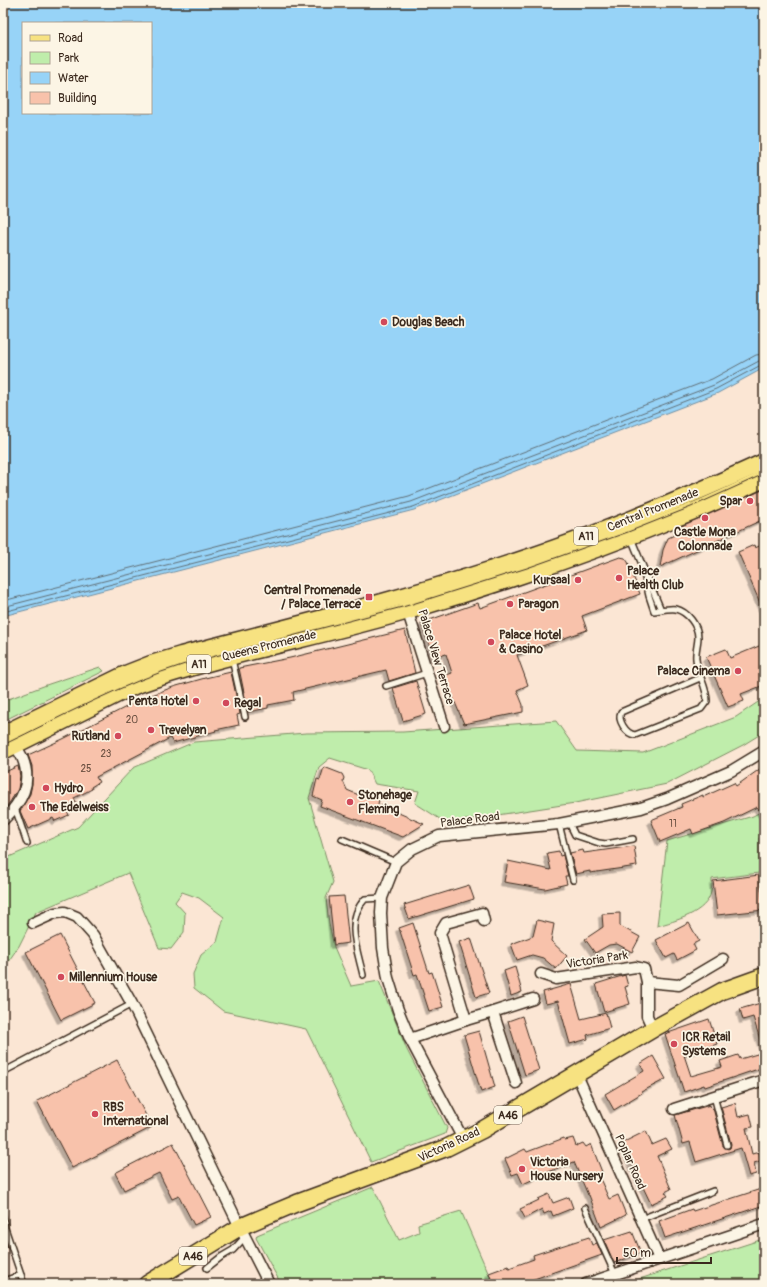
<svg xmlns="http://www.w3.org/2000/svg" width="767" height="1287" font-family="Pangolin,sans-serif">
	<style>
		.green { fill: #bfedab; stroke: #7d8c64 }
		.water { fill: #97d3f7; stroke: #728fa0; fill-rule: evenodd }
		.lines { fill: none; stroke-linecap: round; stroke-linejoin: round }
		.shore { stroke: #606e75; stroke-width: 1 }
		.building { fill: #f8c2ab; stroke: #3b2a1e; filter: url(#shadow) }
		.lane-casing { stroke: #3b2a1e; stroke-width: 8 }
		.street-casing { stroke: #3b2a1e; stroke-width: 13 }
		.primary-casing { stroke: #3b2a1e; stroke-width: 19 }
		.lane { stroke: #fcf5e5; stroke-width: 5 }
		.street { stroke: #fcf5e5; stroke-width: 10 }
		.primary { stroke: #f7e281; stroke-width: 16 }
		.tram { stroke: #3b2a1e; stroke-width: 1 }
		.poi-dot { fill: #d1495b; stroke: #fcf5e5; stroke-width: 1.5 }
		.labels { text-anchor: middle; dominant-baseline: central; stroke-width: 3.5; stroke-linejoin: round; paint-order: stroke }
		.number-label { font-size: 10px; fill: #6a5041 }
		.shield { fill: #fcf5e5; stroke: #75675a; stroke-width: 1 }
		.shield-label { font-size: 11px; font-weight: bold; fill: #3b2a1e }
		.poi-label { font-size: 12px; font-weight: bold; fill: #3b2a1e; stroke: #fcf5e5; text-anchor: start }
		.street-label { font-size: 12px; fill: #3b2a1e; stroke: #fcf5e5 }
	</style>
	<defs>
		<filter id="shadow"><feDropShadow dx="-3.5" dy="3.5" stdDeviation="0" flood-color="#0004"/></filter>
	</defs>
	<rect width="100%" height="100%" fill="#fbe6d4"/>
	<filter id="ink" filterUnits="userSpaceOnUse"><feTurbulence type="fractalNoise" baseFrequency=".025" numOctaves="2"/><feDisplacementMap in="SourceGraphic" scale="8" xChannelSelector="R" yChannelSelector="G"/><feConvolveMatrix kernelMatrix="1 2 1 2 8 2 1 2 1" color-interpolation-filters="sRGB"/></filter>
	<g filter="url(#ink)">
		<g class="green">
			<polygon points="100,667 104,671 3,721 3,701 49,684"/>
			<polygon points="764,698 764,732 743,745 667,784 575,803 446,823 415,803 419,791 375,784 368,770 330,758 319,767 309,798 333,882 326,898 329,924 334,947 351,986 379,981 407,1050 447,1128 445,1134 371,1162 306,1029 223,1011 194,988 193,974 201,955 217,942 224,917 199,898 182,892 175,902 185,913 184,932 171,949 159,948 128,873 36,912 19,946 3,969 3,862 9,857 78,827 133,768 194,742 306,733 403,732 556,721 577,751 643,753 736,717"/>
			<path d="M764 810V835L759 838V873L712 879C712 883 712 888 711 892 707 913 675 921 657 926L667 841 753 816Z"/>
			<polygon points="373,1187 399,1240 419,1232 418,1224 461,1211 493,1284 281,1284 256,1238 257,1235"/>
			<polygon points="764,1239 764,1284 624,1284 763,1239"/>
		</g>
		<path class="water" d="M3 3H764V368L718 393 414 510 3 616ZM23 23H151V113H23Z"/>
		<g class="lines">
			<g class="shore">
				<polyline points="3,601 409,496 712,379 756,355 764,354"/>
				<polyline points="3,607 411,502 714,385 759,361 764,360"/>
				<polyline points="3,612 413,507 716,389 761,365 764,365"/>
			</g>
		</g>
		<g class="building">
			<polygon points="764,489 764,519 660,567 663,550 668,538 679,533 677,528"/>
			<polygon points="764,544 764,612 738,552 754,545 755,548"/>
			<polygon points="620,557 625,558 628,562 640,594 582,616 587,630 517,655 528,685 517,690 523,705 523,712 464,724 444,676 452,673 446,654 434,658 421,623 478,603 480,608"/>
			<polygon points="405,630 415,673 389,681 386,670 293,692 294,700 268,705 268,708 248,712 239,668 290,658"/>
			<polygon points="764,644 764,685 741,694 744,701 728,707 706,657 726,649 730,658"/>
			<polygon points="231,672 240,714 237,715 239,725 215,730 216,731 173,743 170,738 96,777 99,782 91,787 92,789 74,798 76,802 65,807 69,815 55,821 53,818 28,829 20,811 30,794 32,784 32,766 28,755 63,739 144,698 173,687 205,678"/>
			<polygon points="416,681 426,714 403,721 393,688"/>
			<polygon points="18,766 20,776 18,789 10,802 3,811 3,773"/>
			<polygon points="764,766 764,816 757,807 724,823 693,834 691,829 660,842 651,820 682,807 681,804 703,795 703,797 734,783 736,786"/>
			<polygon points="324,767 342,774 344,778 343,781 347,790 361,796 363,793 379,800 378,804 424,824 403,837 320,806 322,800 313,796 317,779 320,780"/>
			<polygon points="634,846 637,866 590,873 590,871 576,874 570,853 583,850 584,853"/>
			<polygon points="559,851 560,856 563,855 568,876 565,876 567,884 545,889 504,882 508,861 551,870 547,853"/>
			<polygon points="759,875 764,910 717,915 713,881"/>
			<polygon points="469,885 474,899 409,919 404,905"/>
			<polygon points="344,896 349,943 334,945 329,897"/>
			<polygon points="620,913 620,926 640,937 632,952 617,944 609,945 595,953 585,939 603,927 602,914"/>
			<polygon points="537,920 554,924 551,941 567,956 556,969 543,958 532,955 517,960 511,944 533,936"/>
			<polygon points="413,923 429,973 432,972 443,1007 429,1011 417,974 414,975 399,928"/>
			<polygon points="689,923 699,941 693,944 696,950 677,960 674,954 666,958 656,940"/>
			<polygon points="60,935 95,1003 61,1020 26,952"/>
			<polygon points="471,938 489,993 476,997 459,942"/>
			<polygon points="515,967 522,992 511,996 504,971"/>
			<polygon points="625,975 628,986 625,987 630,1004 604,1012 596,984"/>
			<polygon points="571,984 581,1019 606,1013 610,1028 587,1035 588,1039 570,1044 558,1001 546,1004 543,992"/>
			<polygon points="764,1002 764,1046 762,1046 753,1017 743,1020 740,1009"/>
			<polygon points="522,1016 539,1070 525,1075 508,1021"/>
			<polygon points="709,1019 717,1044 684,1055 691,1076 722,1067 720,1061 738,1055 740,1059 764,1052 764,1067 705,1087 704,1085 684,1092 665,1034"/>
			<polygon points="479,1031 495,1087 481,1092 464,1035"/>
			<polygon points="653,1056 666,1079 641,1092 642,1093 614,1110 605,1094 644,1071 640,1064"/>
			<polygon points="117,1060 152,1127 72,1168 37,1101"/>
			<polygon points="735,1103 738,1117 750,1114 753,1127 746,1128 752,1154 759,1152 761,1161 754,1163 756,1174 749,1176 741,1148 696,1162 690,1142 683,1144 675,1115 710,1105 711,1109 713,1108 723,1146 728,1149 730,1148 731,1144 721,1107"/>
			<polygon points="646,1131 652,1145 666,1139 672,1149 657,1156 671,1189 665,1192 668,1196 651,1204 622,1143"/>
			<polygon points="564,1138 565,1140 573,1138 576,1146 583,1143 586,1147 591,1144 602,1172 598,1174 609,1199 618,1195 626,1215 601,1227 589,1195 588,1195 574,1162 538,1176 538,1177 523,1184 518,1173 512,1175 505,1159 525,1149 527,1152"/>
			<polygon points="173,1143 211,1217 194,1225 179,1196 172,1199 159,1173 124,1190 115,1173"/>
			<polygon points="764,1188 764,1205 665,1238 659,1221 692,1209 693,1211"/>
			<polygon points="549,1194 553,1203 569,1197 573,1208 553,1216 551,1211 544,1214 542,1209 525,1218 520,1209 539,1200 538,1199"/>
			<polygon points="632,1231 641,1253 614,1263 604,1240"/>
			<polygon points="589,1237 592,1245 597,1243 602,1255 520,1284 493,1284 489,1273 508,1266 509,1268 534,1259 533,1255"/>
		</g>
		<g class="lines">
			<g class="lane-casing">
				<g id="lane">
					<polyline points="631,538 661,610"/>
					<path d="M643 569 649 596 654 611C661 610 670 608 676 609 688 612 698 626 698 637 698 644 695 652 696 659 697 673 707 687 707 701L701 709 635 735C626 734 617 720 621 712L700 678"/>
					<polyline points="232,659 245,717"/>
					<polyline points="386,686 427,673"/>
					<polyline points="15,808 27,843"/>
					<polyline points="569,823 575,835 599,843 606,844 633,839"/>
					<polyline points="559,824 573,880"/>
					<polyline points="342,839 396,862"/>
					<path d="M363 975C357 949 345 920 365 899L382 898"/>
					<polyline points="3,1072 132,1004"/>
					<polyline points="714,1096 727,1145"/>
					<polyline points="585,1208 615,1274"/>
					<polyline points="3,1217 5,1228 24,1284"/>
					<polyline points="641,1219 713,1191"/>
					<polyline points="207,1268 221,1257 233,1250 245,1237"/>
					<polyline points="3,1281 21,1275"/>
				</g>
			</g>
			<g class="street-casing">
				<g id="street">
					<polyline points="406,606 444,726"/>
					<path d="M3 820C22 802 33 783 22 757 19 751 15 746 12 741"/>
					<polyline points="33,923 55,913 65,912 77,917 93,935 132,1004 240,1227 269,1284"/>
					<polyline points="541,974 556,979 636,967 644,969 647,982 647,1016 653,1029"/>
					<polyline points="647,982 679,985 723,959"/>
					<polyline points="493,1012 533,999"/>
					<polyline points="466,1020 493,1012 516,1083"/>
					<polyline points="410,1039 466,1020 440,933 446,923 482,913 484,921"/>
					<polyline points="577,1075 659,1259"/>
					<polyline points="674,1109 764,1080"/>
					<polyline points="463,1139 410,1039 398,1010 388,978 383,948 381,913 382,898 396,862 412,849 439,836 559,824 641,808 667,799 731,771 764,751"/>
					<polyline points="586,1284 764,1224"/>
				</g>
			</g>
			<g class="primary-casing">
				<g id="primary">
					<path d="M3 734 128 673 151 664 181 655C296 625 411 597 523 559 606 532 685 498 764 462"/>
					<path d="M3 751 134 686C223 654 317 638 408 611 503 583 599 550 691 512 716 502 740 490 764 479"/>
					<polyline points="147,1284 240,1227 297,1203 446,1148 482,1130 653,1029 722,991 764,976"/>
				</g>
			</g>
			<use href="#lane" class="lane"/>
			<use href="#street" class="street"/>
			<use href="#primary" class="primary"/>
			<path class="tram" d="M3 745C63 716 121 684 185 664L406 606 527 568 628 532 691 507 764 474"/>
		</g>
	</g>
	<g class="poi-dot">
		<circle cx="384" cy="322" r="4"/>
		<circle cx="750" cy="501" r="4"/>
		<circle cx="705" cy="518" r="4"/>
		<circle cx="619" cy="578" r="4"/>
		<circle cx="578" cy="580" r="4"/>
		<rect x="365" y="593" width="8" height="8" rx="2"/>
		<circle cx="510" cy="604" r="4"/>
		<circle cx="491" cy="642" r="4"/>
		<circle cx="738" cy="671" r="4"/>
		<circle cx="196" cy="701" r="4"/>
		<circle cx="226" cy="703" r="4"/>
		<circle cx="151" cy="730" r="4"/>
		<circle cx="118" cy="736" r="4"/>
		<circle cx="46" cy="788" r="4"/>
		<circle cx="350" cy="802" r="4"/>
		<circle cx="32" cy="807" r="4"/>
		<circle cx="61" cy="977" r="4"/>
		<circle cx="674" cy="1044" r="4"/>
		<circle cx="95" cy="1114" r="4"/>
		<circle cx="522" cy="1169" r="4"/>
	</g>
	<g class="labels">
		<g class="number-label">
			<text x="132" y="720">20</text>
			<text x="106" y="754">23</text>
			<text x="86" y="769">25</text>
			<text x="673" y="824">11</text>
		</g>
		<g class="shield">
			<rect x="574" y="527" width="24" height="18" rx="3"/>
			<rect x="187" y="655" width="24" height="18" rx="3"/>
			<rect x="494" y="1106" width="28" height="18" rx="3"/>
			<rect x="179" y="1247" width="28" height="18" rx="3"/>
		</g>
		<g class="shield-label">
			<text x="586" y="536">A11</text>
			<text x="199" y="664">A11</text>
			<text x="508" y="1115">A46</text>
			<text x="193" y="1256">A46</text>
		</g>
		<g class="poi-label">
			<text x="392" y="322">Douglas Beach</text>
			<text x="742" y="501" text-anchor="end">Spar</text>
			<text x="705" y="532" text-anchor="middle">Castle Mona<tspan x="705" dy="14">Colonnade</tspan></text>
			<text x="627" y="571">Palace<tspan x="627" dy="14">Health Club</tspan></text>
			<text x="570" y="580" text-anchor="end">Kursaal</text>
			<text x="361" y="590" text-anchor="end">Central Promenade<tspan x="361" dy="14">/ Palace Terrace</tspan></text>
			<text x="518" y="604">Paragon</text>
			<text x="499" y="635">Palace Hotel<tspan x="499" dy="14">&amp; Casino</tspan></text>
			<text x="730" y="671" text-anchor="end">Palace Cinema</text>
			<text x="188" y="701" text-anchor="end">Penta Hotel</text>
			<text x="234" y="703">Regal</text>
			<text x="159" y="730">Trevelyan</text>
			<text x="110" y="736" text-anchor="end">Rutland</text>
			<text x="54" y="788">Hydro</text>
			<text x="358" y="795">Stonehage<tspan x="358" dy="14">Fleming</tspan></text>
			<text x="40" y="807">The Edelweiss</text>
			<text x="69" y="977">Millennium House</text>
			<text x="682" y="1037">ICR Retail<tspan x="682" dy="14">Systems</tspan></text>
			<text x="103" y="1107">RBS<tspan x="103" dy="14">International</tspan></text>
			<text x="530" y="1162">Victoria<tspan x="530" dy="14">House Nursery</tspan></text>
		</g>
		<g class="street-label">
			<text transform="translate(653 510) rotate(-22)">Central Promenade</text>
			<text transform="translate(269 646) rotate(-14)">Queens Promenade</text>
			<text transform="translate(436 657) rotate(73)">Palace View Terrace</text>
			<text transform="translate(470 820) rotate(-7)">Palace Road</text>
			<text transform="translate(597 960) rotate(-9)">Victoria Park</text>
			<text transform="translate(449 1145) rotate(-25)">Victoria Road</text>
			<text transform="translate(630 1162) rotate(66)">Poplar Road</text>
		</g>
	</g>
	<rect width="767" height="1287" fill="none" stroke="#fcf5e5" stroke-width="16"/>
	<rect x="8" y="8" width="751" height="1271" fill="none" stroke="#3b2a1e" stroke-width="1.5" filter="url(#ink)"/>
	<rect x="22" y="22" width="130" height="92" fill="#fcf5e5" stroke="#afa495"/>
	<rect x="30" y="35" width="20" height="6" fill="#f7e281" stroke="#afa495"/>
	<text x="58" y="42" font-size="12" fill="#3b2a1e">Road</text>
	<rect x="30" y="52" width="20" height="12" fill="#bfedab" stroke="#afa495"/>
	<text x="58" y="62" font-size="12" fill="#3b2a1e">Park</text>
	<rect x="30" y="72" width="20" height="12" fill="#97d3f7" stroke="#afa495"/>
	<text x="58" y="82" font-size="12" fill="#3b2a1e">Water</text>
	<rect x="30" y="92" width="20" height="12" fill="#f8c2ab" stroke="#afa495"/>
	<text x="58" y="102" font-size="12" fill="#3b2a1e">Building</text>
	<path d="M617 1257v6h94v-6" fill="none" stroke="#3b2a1e" stroke-width="2"/>
	<text x="623" y="1257" font-size="12" fill="#3b2a1e" stroke="#fcf5e5" stroke-width="3" paint-order="stroke">50 m</text>
</svg>
